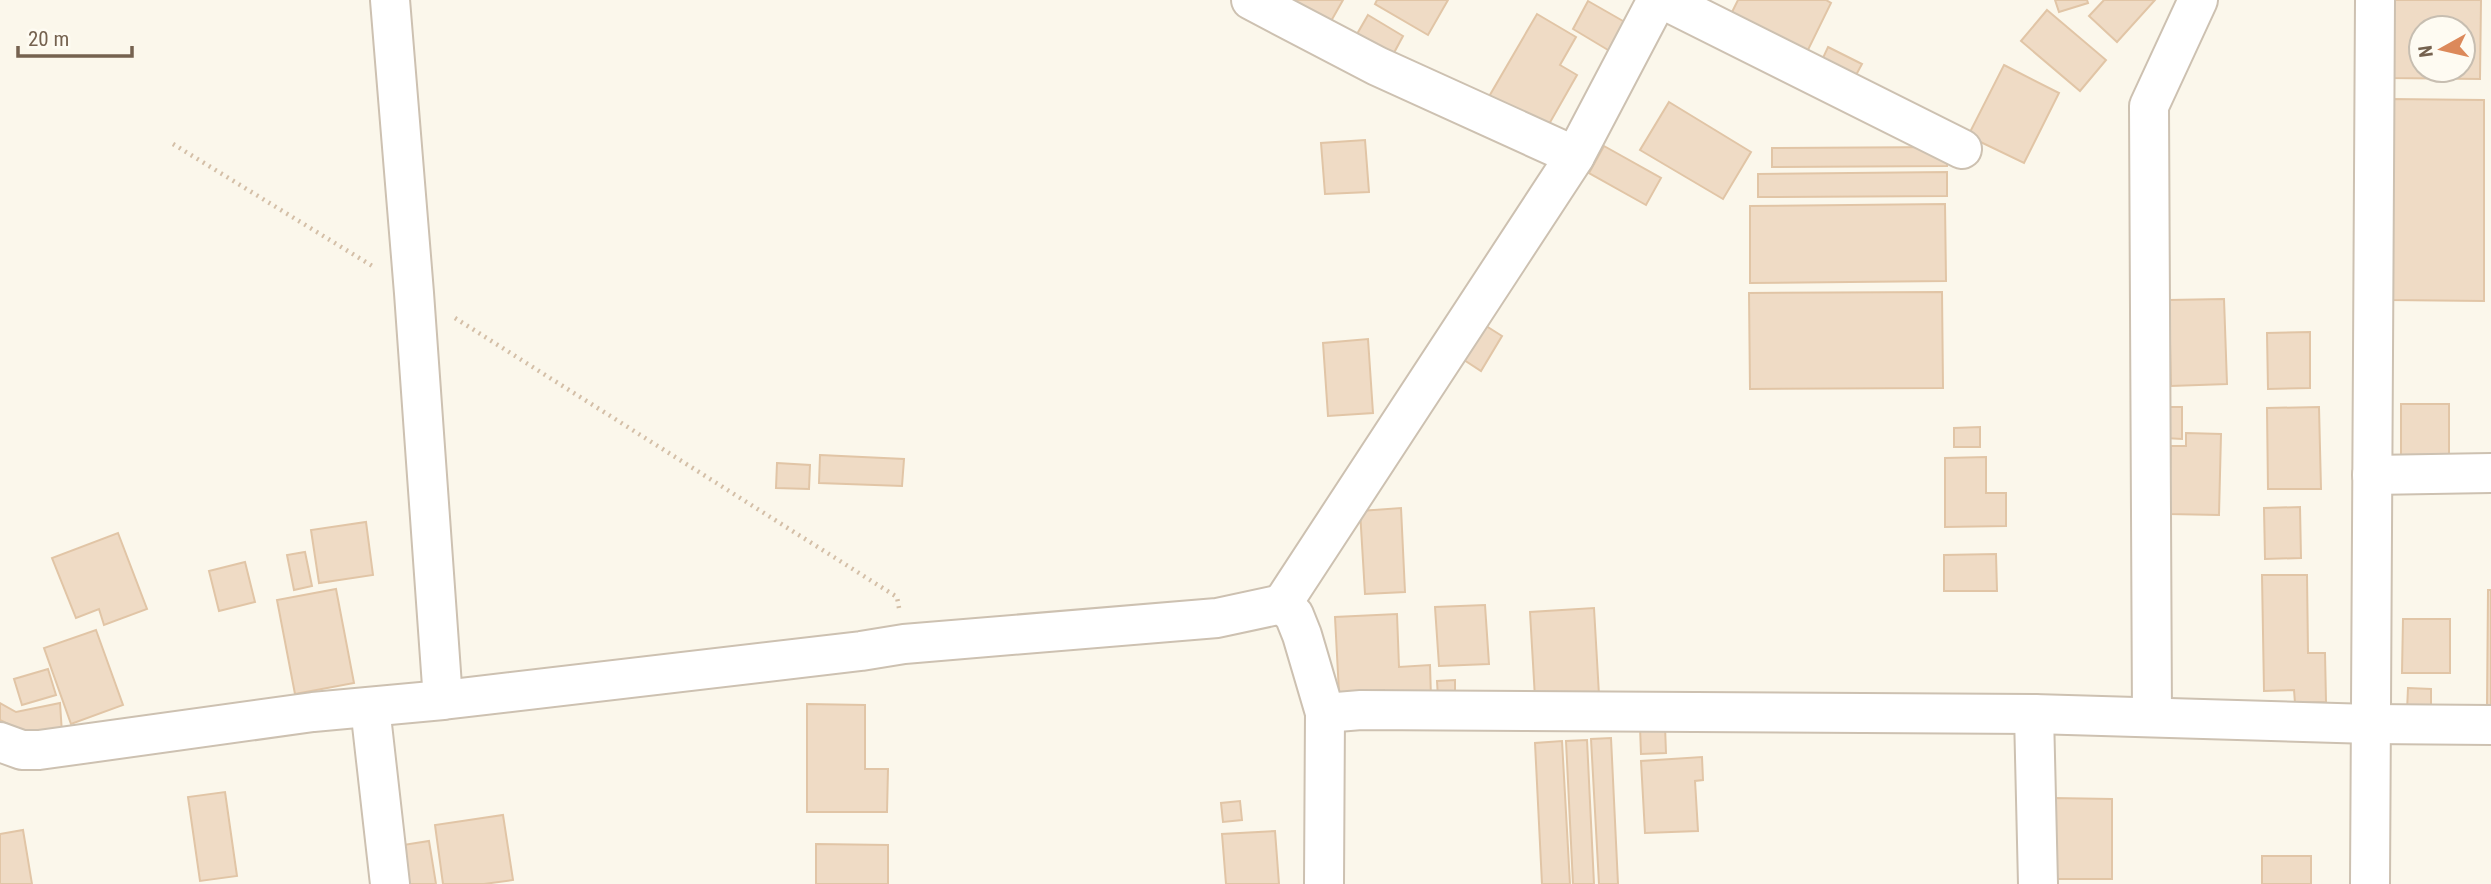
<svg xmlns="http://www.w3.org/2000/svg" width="2491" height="884" font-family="'Roboto Condensed',sans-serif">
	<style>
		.building { fill: #efdbc5; stroke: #e1c5a6; stroke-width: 2; fill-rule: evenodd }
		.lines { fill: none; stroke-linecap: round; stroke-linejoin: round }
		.minor-casing { stroke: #cdc1b1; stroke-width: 42 }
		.path { stroke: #d4bfa7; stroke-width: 4.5; stroke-dasharray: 2 5; stroke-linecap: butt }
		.minor { stroke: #fff; stroke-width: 38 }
	</style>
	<rect width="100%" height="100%" fill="#fbf7eb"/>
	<g class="building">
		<polygon points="1290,0 1343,0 1330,23"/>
		<polygon points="1377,0 1448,0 1428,35 1375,4"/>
		<polygon points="1738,0 1826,0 1831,3 1806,54 1730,16"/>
		<polygon points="2055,0 2087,0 2088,3 2059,12"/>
		<polygon points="2104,0 2155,0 2117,42 2089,16"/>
		<path d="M2390 0H2481L2480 79 2389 78ZM2421 28H2463V70H2421Z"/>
		<polygon points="1588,1 1630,25 1613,53 1573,29"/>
		<polygon points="2047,10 2106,60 2080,91 2021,41"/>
		<polygon points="1537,14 1576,37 1560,65 1577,75 1544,133 1487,100"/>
		<polygon points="1368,15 1403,36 1389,62 1353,41"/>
		<polygon points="1828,47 1862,64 1855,77 1822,60"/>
		<polygon points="2004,65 2059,93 2024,163 1968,136"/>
		<polygon points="2390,99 2484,100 2484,301 2389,300"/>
		<polygon points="1669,102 1751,152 1723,199 1640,150"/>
		<polygon points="1365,140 1369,192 1325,194 1321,143"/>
		<polygon points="1604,146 1661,178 1646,205 1589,173"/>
		<polygon points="1947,147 1947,166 1772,167 1772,148"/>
		<polygon points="1947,172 1947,196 1758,197 1758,174"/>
		<polygon points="1945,204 1946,281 1750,283 1750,206"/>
		<polygon points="1942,292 1943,388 1750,389 1749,293"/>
		<polygon points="2224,299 2227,384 2171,386 2169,300"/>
		<polygon points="1483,324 1502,336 1481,371 1461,358"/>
		<polygon points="2310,332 2310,388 2268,389 2267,333"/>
		<polygon points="1368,339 1373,413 1328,416 1323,343"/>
		<polygon points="2401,404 2449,404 2449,461 2401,460"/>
		<polygon points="2166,407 2182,407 2182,439 2165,438"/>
		<polygon points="2319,407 2321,489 2268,489 2267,408"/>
		<polygon points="1980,427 1980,447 1954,447 1954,428"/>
		<polygon points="2186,433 2221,434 2219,515 2169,514 2171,446 2186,446"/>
		<polygon points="820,455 904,459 902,486 819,483"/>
		<polygon points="1986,457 1986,493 2006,493 2006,526 1945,527 1945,458"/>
		<polygon points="777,463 810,465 809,489 776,488"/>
		<polygon points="2300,507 2301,558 2265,559 2264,508"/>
		<polygon points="1401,508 1405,592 1365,594 1360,511"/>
		<polygon points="366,522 373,575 319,583 311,530"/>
		<polygon points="118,533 147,609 104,625 99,609 76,618 52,558"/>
		<polygon points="305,552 312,586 294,590 287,555"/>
		<polygon points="1996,554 1997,591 1944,591 1944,555"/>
		<polygon points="245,562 255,602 219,611 209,571"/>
		<polygon points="2262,575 2307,575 2308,653 2325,653 2326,702 2295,703 2294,690 2264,691"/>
		<polygon points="336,589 354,683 295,694 277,600"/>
		<polygon points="2488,590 2491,590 2491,708 2487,708"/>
		<polygon points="1485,605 1489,664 1439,666 1435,607"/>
		<polygon points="1594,608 1599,695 1535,698 1530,612"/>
		<polygon points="1397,614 1399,667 1430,665 1431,698 1384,701 1384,690 1339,693 1335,617"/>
		<polygon points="2403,619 2450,619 2450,673 2402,673"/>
		<polygon points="96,630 123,705 71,724 44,648"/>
		<polygon points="48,669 56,695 22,705 14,679"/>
		<polygon points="1455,680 1455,697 1438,698 1437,681"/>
		<polygon points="2408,688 2431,689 2431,711 2407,711"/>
		<polygon points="0,703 16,712 60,703 62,733 26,733 0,720"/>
		<polygon points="807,704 865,705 865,769 888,769 887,812 807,812"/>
		<polygon points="1665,726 1666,753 1641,754 1640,727"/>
		<polygon points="1611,738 1618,884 1599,884 1591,739"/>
		<polygon points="1587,740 1594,884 1573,884 1566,741"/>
		<polygon points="1562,741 1570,884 1542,884 1535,743"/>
		<polygon points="1702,757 1703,780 1695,781 1698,831 1645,833 1641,761"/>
		<polygon points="225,792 237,876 200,881 188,797"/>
		<polygon points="2053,798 2112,799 2112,879 2052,879"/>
		<polygon points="1240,801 1242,820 1223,822 1221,803"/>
		<polygon points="503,815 513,880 484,884 443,884 435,825"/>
		<polygon points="23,830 32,884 0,884 0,834"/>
		<polygon points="1275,831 1279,884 1226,884 1222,834"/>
		<polygon points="429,841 436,884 408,884 403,845"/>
		<polygon points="816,844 888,845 888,884 816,884"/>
		<rect x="2262" y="856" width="49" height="28"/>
	</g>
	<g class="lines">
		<g class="minor-casing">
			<g id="minor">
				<polyline points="390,0 414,293 443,700"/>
				<polyline points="1251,0 1377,66 1575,156"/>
				<polyline points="1664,0 1962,149"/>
				<polyline points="2372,475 2491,473"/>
				<polyline points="1282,604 1575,156 1657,0"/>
				<polyline points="370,707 390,884"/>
				<polyline points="2034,714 2038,884"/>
				<polyline points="2152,717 2149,106 2198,0"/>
				<polyline points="0,742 22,750 39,750 313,712 443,700 861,651 904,644 1217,618 1282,604 1294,615 1302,635 1325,713 1361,710 2034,714 2371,724 2491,725"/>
				<polyline points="1324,884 1325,713"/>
				<polyline points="2370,884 2375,0"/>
			</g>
		</g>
		<g class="path">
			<polyline points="173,144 374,267"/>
			<polyline points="455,318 897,597 899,608"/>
		</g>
		<use href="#minor" class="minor"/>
	</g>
	<g transform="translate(2442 49) rotate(262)"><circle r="33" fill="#fefbf2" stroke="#c7beb1" stroke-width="2"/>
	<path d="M0-5L12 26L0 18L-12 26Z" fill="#dc895a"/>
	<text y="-10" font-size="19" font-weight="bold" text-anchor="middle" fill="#75624f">N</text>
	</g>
	<path d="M18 46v10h114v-10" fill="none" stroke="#75624f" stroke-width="3.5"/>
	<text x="28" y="46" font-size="21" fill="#75624f" stroke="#fefbf2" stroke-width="5" paint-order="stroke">20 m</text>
</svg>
